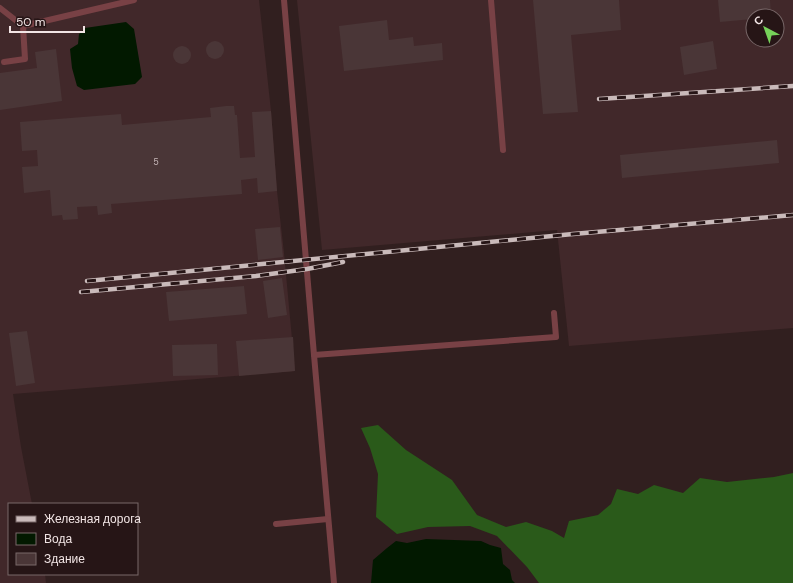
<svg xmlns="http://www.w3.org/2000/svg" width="793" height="583" font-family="'DM Sans',sans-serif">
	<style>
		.built { fill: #41282a; fill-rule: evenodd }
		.forest { fill: #2a5a1a }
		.water { fill: #021900 }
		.building { fill: #4a3637 }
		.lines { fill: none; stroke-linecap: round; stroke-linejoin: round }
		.lane { stroke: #784145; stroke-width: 6 }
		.rail-casing { stroke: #c9baba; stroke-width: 4.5 }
		.rail { stroke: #261516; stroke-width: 3; stroke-dasharray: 9; stroke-linecap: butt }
		.labels { text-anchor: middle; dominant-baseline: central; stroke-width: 4; stroke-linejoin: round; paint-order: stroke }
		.number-label { font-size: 9px; fill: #c8b9ba }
	</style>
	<rect width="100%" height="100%" fill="#311f1f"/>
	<g class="built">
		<polygon points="0,0 259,0 271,111 277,191 284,253 295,371 13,394 21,447 32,504 9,504 9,574 45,574 46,583 0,583"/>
		<path d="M297 0H793V328L569 346 557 230 322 250ZM753 16H777V40H753Z"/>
	</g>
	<polygon class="forest" points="378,425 406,450 452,480 477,515 506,527 526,522 552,531 564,538 569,521 598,515 611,504 617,489 638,494 654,485 683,493 700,478 727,482 774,477 793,473 793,583 539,583 527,567 497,536 470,526 428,527 397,534 376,517 378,474 370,448 361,428"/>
	<g class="water">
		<polygon points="126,22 134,29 142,77 135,84 84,90 77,86 72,68 70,49 78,44 79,34 85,28"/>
		<polygon points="426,539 481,541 490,545 501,548 503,564 510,570 512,580 515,583 371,583 373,560 387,548 396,541 407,543"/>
	</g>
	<g class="building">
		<polygon points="533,0 619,0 621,30 571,35 578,112 543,114"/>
		<polygon points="718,0 770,0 771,16 753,16 753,19 720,22"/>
		<polygon points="387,20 389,40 413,37 414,46 442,43 443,60 344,71 339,26"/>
		<circle cx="215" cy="50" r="9"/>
		<polygon points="713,41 717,69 684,75 680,47"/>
		<circle cx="182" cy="55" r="9"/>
		<polygon points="56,49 62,101 0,110 0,73 37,68 35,52"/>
		<polygon points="226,106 234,106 235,115 237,115 240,158 255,157 252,112 271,111 277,191 258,193 257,178 241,180 242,194 111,204 112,213 98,215 97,206 77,207 78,219 63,220 62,215 52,216 50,190 24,193 22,167 38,166 37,150 22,151 20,122 121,114 122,125 211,117 210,108"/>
		<polygon points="777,140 779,163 622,178 620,155"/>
		<polygon points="280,227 283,257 258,260 255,229"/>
		<polygon points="282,278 287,315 268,318 263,281"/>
		<polygon points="244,286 247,314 169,321 166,292"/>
		<polygon points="27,331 35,383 16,386 9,333"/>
		<polygon points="293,337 295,371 239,376 236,341"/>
		<polygon points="217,344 218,375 173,376 172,345"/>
	</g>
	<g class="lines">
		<g class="lane">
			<polyline points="284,0 314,355 334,583"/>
			<polyline points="491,0 503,150"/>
			<polyline points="0,8 23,26 25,59 4,62"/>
			<polyline points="23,26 134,0"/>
			<polyline points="314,355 556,337 554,313"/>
			<polyline points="276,524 328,519"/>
		</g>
		<g class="rail-casing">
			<g id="rail">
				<polyline points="599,99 793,86"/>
				<polyline points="87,281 573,234 793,215"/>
				<polyline points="81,292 256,276 307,269 343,262"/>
			</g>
		</g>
		<use href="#rail" class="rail"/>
	</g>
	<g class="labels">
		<g class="number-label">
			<text x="156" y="162">5</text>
		</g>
	</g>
	<rect x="8" y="503" width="130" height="72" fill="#261516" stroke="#786869"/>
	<rect x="16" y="516" width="20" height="6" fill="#c9baba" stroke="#786869"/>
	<text x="44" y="523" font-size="12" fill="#f2e5e5">Железная дорога</text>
	<rect x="16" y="533" width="20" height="12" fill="#021900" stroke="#786869"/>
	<text x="44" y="543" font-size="12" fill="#f2e5e5">Вода</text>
	<rect x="16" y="553" width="20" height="12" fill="#4a3637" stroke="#786869"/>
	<text x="44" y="563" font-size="12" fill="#f2e5e5">Здание</text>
	<g transform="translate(765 28) rotate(319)"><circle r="19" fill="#261516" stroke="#786869"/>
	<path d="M0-3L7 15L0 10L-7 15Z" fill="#76d25a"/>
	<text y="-6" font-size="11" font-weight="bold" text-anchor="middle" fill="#f2e5e5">С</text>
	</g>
	<path d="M10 26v6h74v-6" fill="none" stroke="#f2e5e5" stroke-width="2"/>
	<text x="16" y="26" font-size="12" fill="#f2e5e5" stroke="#261516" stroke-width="3" paint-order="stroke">50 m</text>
</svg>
